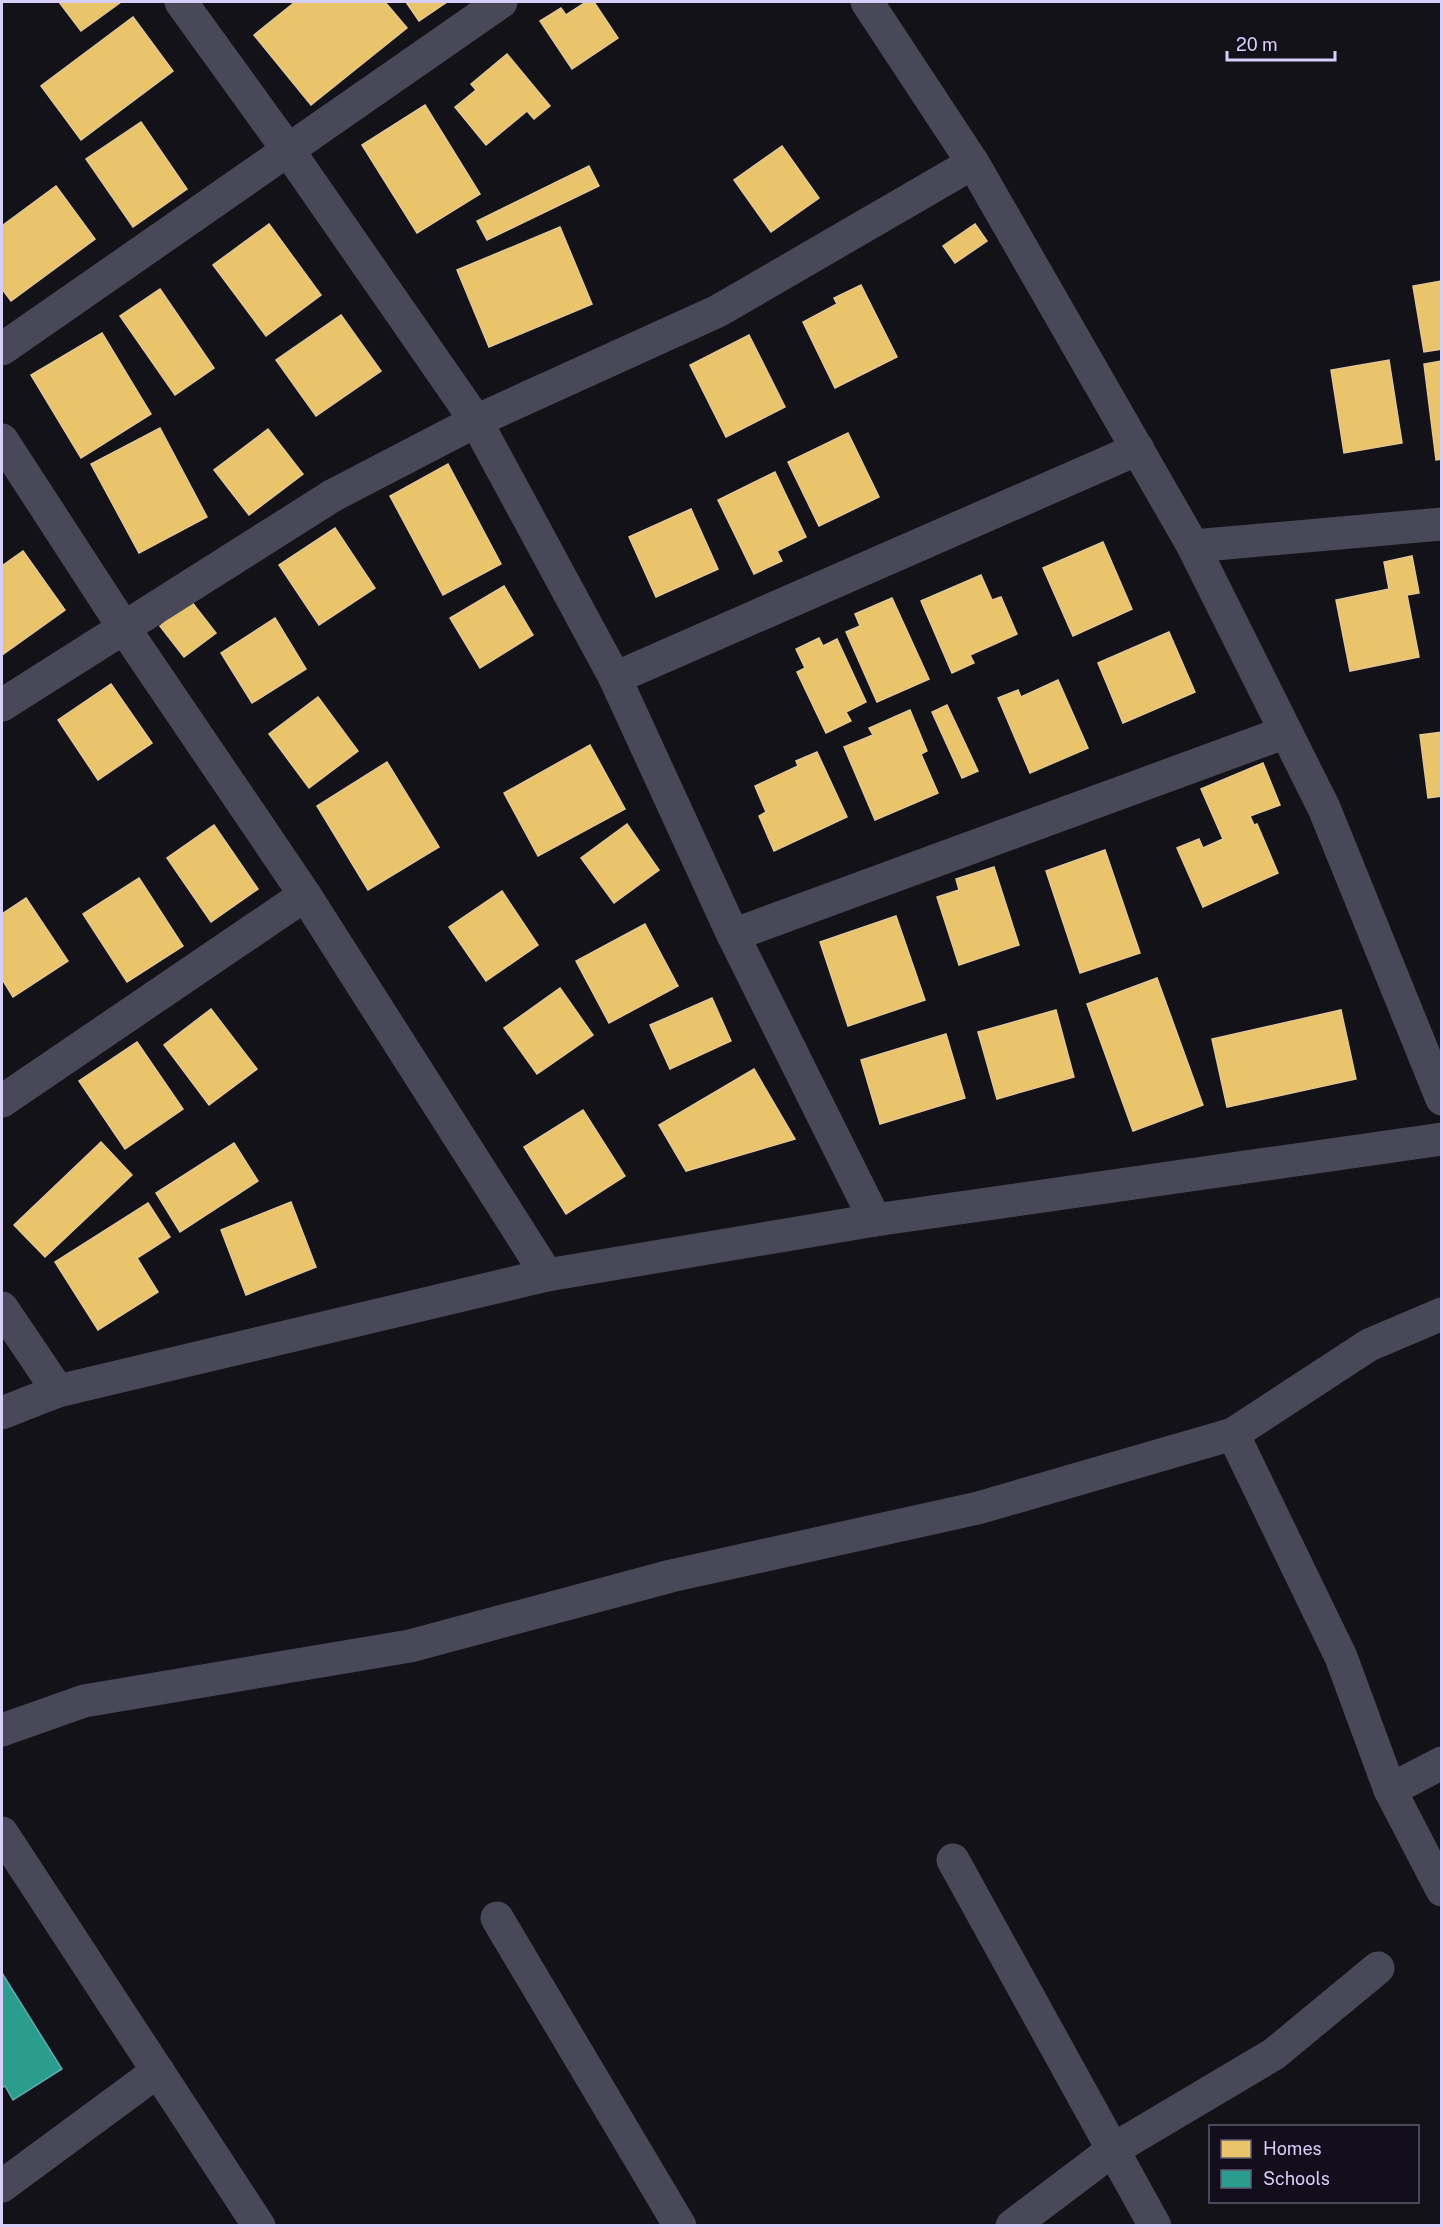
<svg xmlns="http://www.w3.org/2000/svg" width="1443" height="2227" font-family="'Public Sans',sans-serif">
	<style>
		.homes { fill: #e9c46a; stroke: #e4c795; stroke-width: 1.5 }
		.schools { fill: #2a9d8f; stroke: #5eacae; stroke-width: 1.5 }
		.lines { fill: none; stroke-linecap: round; stroke-linejoin: round }
		.minor { stroke: #494858; stroke-width: 33 }
	</style>
	<rect width="100%" height="100%" fill="#131218"/>
	<g class="homes">
		<polygon points="59,2 121,2 81,31"/>
		<polygon points="295,2 385,2 407,28 311,105 254,35"/>
		<polygon points="406,2 447,2 419,21"/>
		<polygon points="586,2 594,2 618,38 572,69 540,21 561,8 566,15"/>
		<polygon points="133,17 173,71 81,140 41,86"/>
		<polygon points="507,54 550,106 534,119 527,111 486,145 455,107 476,90 471,84"/>
		<polygon points="425,105 480,194 417,233 362,145"/>
		<polygon points="141,122 187,189 133,227 86,159"/>
		<polygon points="782,146 819,198 771,232 734,180"/>
		<polygon points="589,166 599,186 487,240 477,221"/>
		<polygon points="56,186 95,239 11,301 2,289 2,226"/>
		<polygon points="269,224 321,295 266,336 213,265"/>
		<polygon points="975,224 987,241 955,263 943,246"/>
		<polygon points="560,227 592,304 489,347 457,270"/>
		<polygon points="1442,281 1442,349 1424,352 1413,286"/>
		<polygon points="861,285 897,357 835,388 803,322 837,304 834,298"/>
		<polygon points="160,289 214,368 175,395 120,316"/>
		<polygon points="341,315 381,371 316,416 276,360"/>
		<polygon points="102,333 151,414 81,458 31,375"/>
		<polygon points="749,335 785,407 726,437 690,365"/>
		<polygon points="1389,360 1402,443 1344,453 1331,370"/>
		<polygon points="1442,361 1442,459 1436,460 1424,364"/>
		<polygon points="160,428 207,517 139,553 91,464"/>
		<polygon points="268,429 303,474 249,515 214,470"/>
		<polygon points="848,433 879,497 819,526 788,462"/>
		<polygon points="448,464 501,564 443,595 390,496"/>
		<polygon points="775,472 806,537 777,551 782,561 754,574 718,500"/>
		<polygon points="691,509 718,569 656,597 629,537"/>
		<polygon points="335,528 375,588 319,625 279,565"/>
		<polygon points="1103,542 1132,609 1073,636 1043,568"/>
		<polygon points="23,551 65,610 2,655 2,566"/>
		<polygon points="1412,556 1419,593 1407,595 1419,657 1350,671 1336,600 1389,589 1384,562"/>
		<polygon points="981,575 992,600 1001,597 1017,634 970,655 974,663 952,673 921,601"/>
		<polygon points="504,586 533,635 480,668 450,618"/>
		<polygon points="892,598 929,679 877,702 846,632 860,626 855,614"/>
		<polygon points="191,601 216,633 184,657 160,626"/>
		<polygon points="275,618 306,669 252,703 221,653"/>
		<polygon points="1169,632 1195,692 1123,723 1098,663"/>
		<polygon points="819,638 823,646 837,639 866,702 846,712 851,721 826,733 797,672 805,668 796,649"/>
		<polygon points="1058,680 1088,748 1030,773 998,698 1018,690 1021,697"/>
		<polygon points="111,684 152,743 98,780 58,720"/>
		<polygon points="318,697 358,751 309,788 269,734"/>
		<polygon points="947,705 978,771 962,778 932,712"/>
		<polygon points="910,710 927,751 921,754 938,793 875,820 844,747 873,735 869,728"/>
		<polygon points="1442,732 1442,796 1428,798 1420,735"/>
		<polygon points="590,745 625,809 538,856 504,793"/>
		<polygon points="817,752 847,817 774,851 759,816 766,812 755,786 798,766 796,761"/>
		<polygon points="387,762 439,847 368,890 317,806"/>
		<polygon points="1263,763 1280,805 1250,816 1254,825 1257,824 1278,873 1203,907 1177,848 1199,839 1203,848 1223,839 1201,789"/>
		<polygon points="627,824 659,870 614,903 581,858"/>
		<polygon points="214,825 258,889 211,922 167,858"/>
		<polygon points="1105,850 1140,953 1080,973 1046,871"/>
		<polygon points="994,867 1019,945 959,965 937,897 959,890 956,879"/>
		<polygon points="139,878 183,946 127,982 83,914"/>
		<polygon points="502,891 538,945 486,981 449,927"/>
		<polygon points="26,898 68,961 13,997 2,979 2,914"/>
		<polygon points="896,916 925,1000 848,1026 820,942"/>
		<polygon points="645,924 678,986 609,1023 576,961"/>
		<polygon points="1157,978 1203,1105 1133,1131 1087,1004"/>
		<polygon points="560,988 593,1035 537,1074 504,1028"/>
		<polygon points="712,998 731,1041 670,1069 650,1025"/>
		<polygon points="211,1009 257,1069 209,1105 164,1045"/>
		<polygon points="1056,1010 1074,1077 997,1099 978,1032"/>
		<polygon points="1341,1010 1356,1079 1227,1107 1212,1039"/>
		<polygon points="946,1034 965,1098 880,1124 861,1060"/>
		<polygon points="137,1042 183,1109 125,1149 79,1081"/>
		<polygon points="754,1069 795,1139 686,1171 659,1125"/>
		<polygon points="583,1110 625,1176 566,1214 524,1147"/>
		<polygon points="101,1142 132,1175 45,1257 14,1225"/>
		<polygon points="234,1143 258,1181 180,1232 156,1193"/>
		<polygon points="291,1202 316,1267 246,1295 221,1230"/>
		<polygon points="148,1203 170,1237 137,1258 158,1292 98,1330 55,1262"/>
	</g>
	<polygon class="schools" points="2,1973 62,2069 13,2100 5,2086 2,2088"/>
	<g class="lines">
		<g class="minor">
			<polyline points="181,2 288,150 476,421 615,678 733,935 875,1220"/>
			<polyline points="867,2 973,163 1193,546 1324,808 1442,1099"/>
			<polyline points="2,349 501,2"/>
			<polyline points="2,440 124,628 305,895 547,1275"/>
			<polyline points="1193,546 1442,524"/>
			<polyline points="615,678 1138,449"/>
			<polyline points="2,705 332,496 476,421 718,311 973,163"/>
			<polyline points="733,935 1286,732"/>
			<polyline points="2,1101 305,895"/>
			<polyline points="2,1308 58,1391"/>
			<polyline points="2,1413 58,1391 547,1275 875,1220 1442,1139"/>
			<polyline points="1233,1434 1341,1657 1390,1790 1442,1890"/>
			<polyline points="2,1730 84,1701 410,1646 671,1576 978,1508 1233,1434 1369,1345 1442,1314"/>
			<polyline points="1390,1790 1442,1763"/>
			<polyline points="2,1833 259,2226"/>
			<polyline points="953,1860 1155,2226"/>
			<polyline points="497,1918 680,2226"/>
			<polyline points="2,2186 158,2071"/>
			<polyline points="1012,2226 1114,2149 1274,2054 1378,1968"/>
		</g>
	</g>
	<rect width="1443" height="2227" fill="none" stroke="#d7cff8" stroke-width="6"/>
	<rect x="1209" y="2125" width="210" height="78" fill="#120e1c" stroke="#615b74" stroke-width="1.5"/>
	<rect x="1221" y="2140" width="30" height="18" fill="#e9c46a" stroke="#615b74" stroke-width="1.5"/>
	<text x="1263" y="2155" font-size="18" fill="#d7cff8">Homes</text>
	<rect x="1221" y="2170" width="30" height="18" fill="#2a9d8f" stroke="#615b74" stroke-width="1.5"/>
	<text x="1263" y="2185" font-size="18" fill="#d7cff8">Schools</text>
	<path d="M1227 51v9h108v-9" fill="none" stroke="#d7cff8" stroke-width="3"/>
	<text x="1236" y="51" font-size="18" fill="#d7cff8" stroke="#120e1c" stroke-width="4.5" paint-order="stroke">20 m</text>
</svg>
